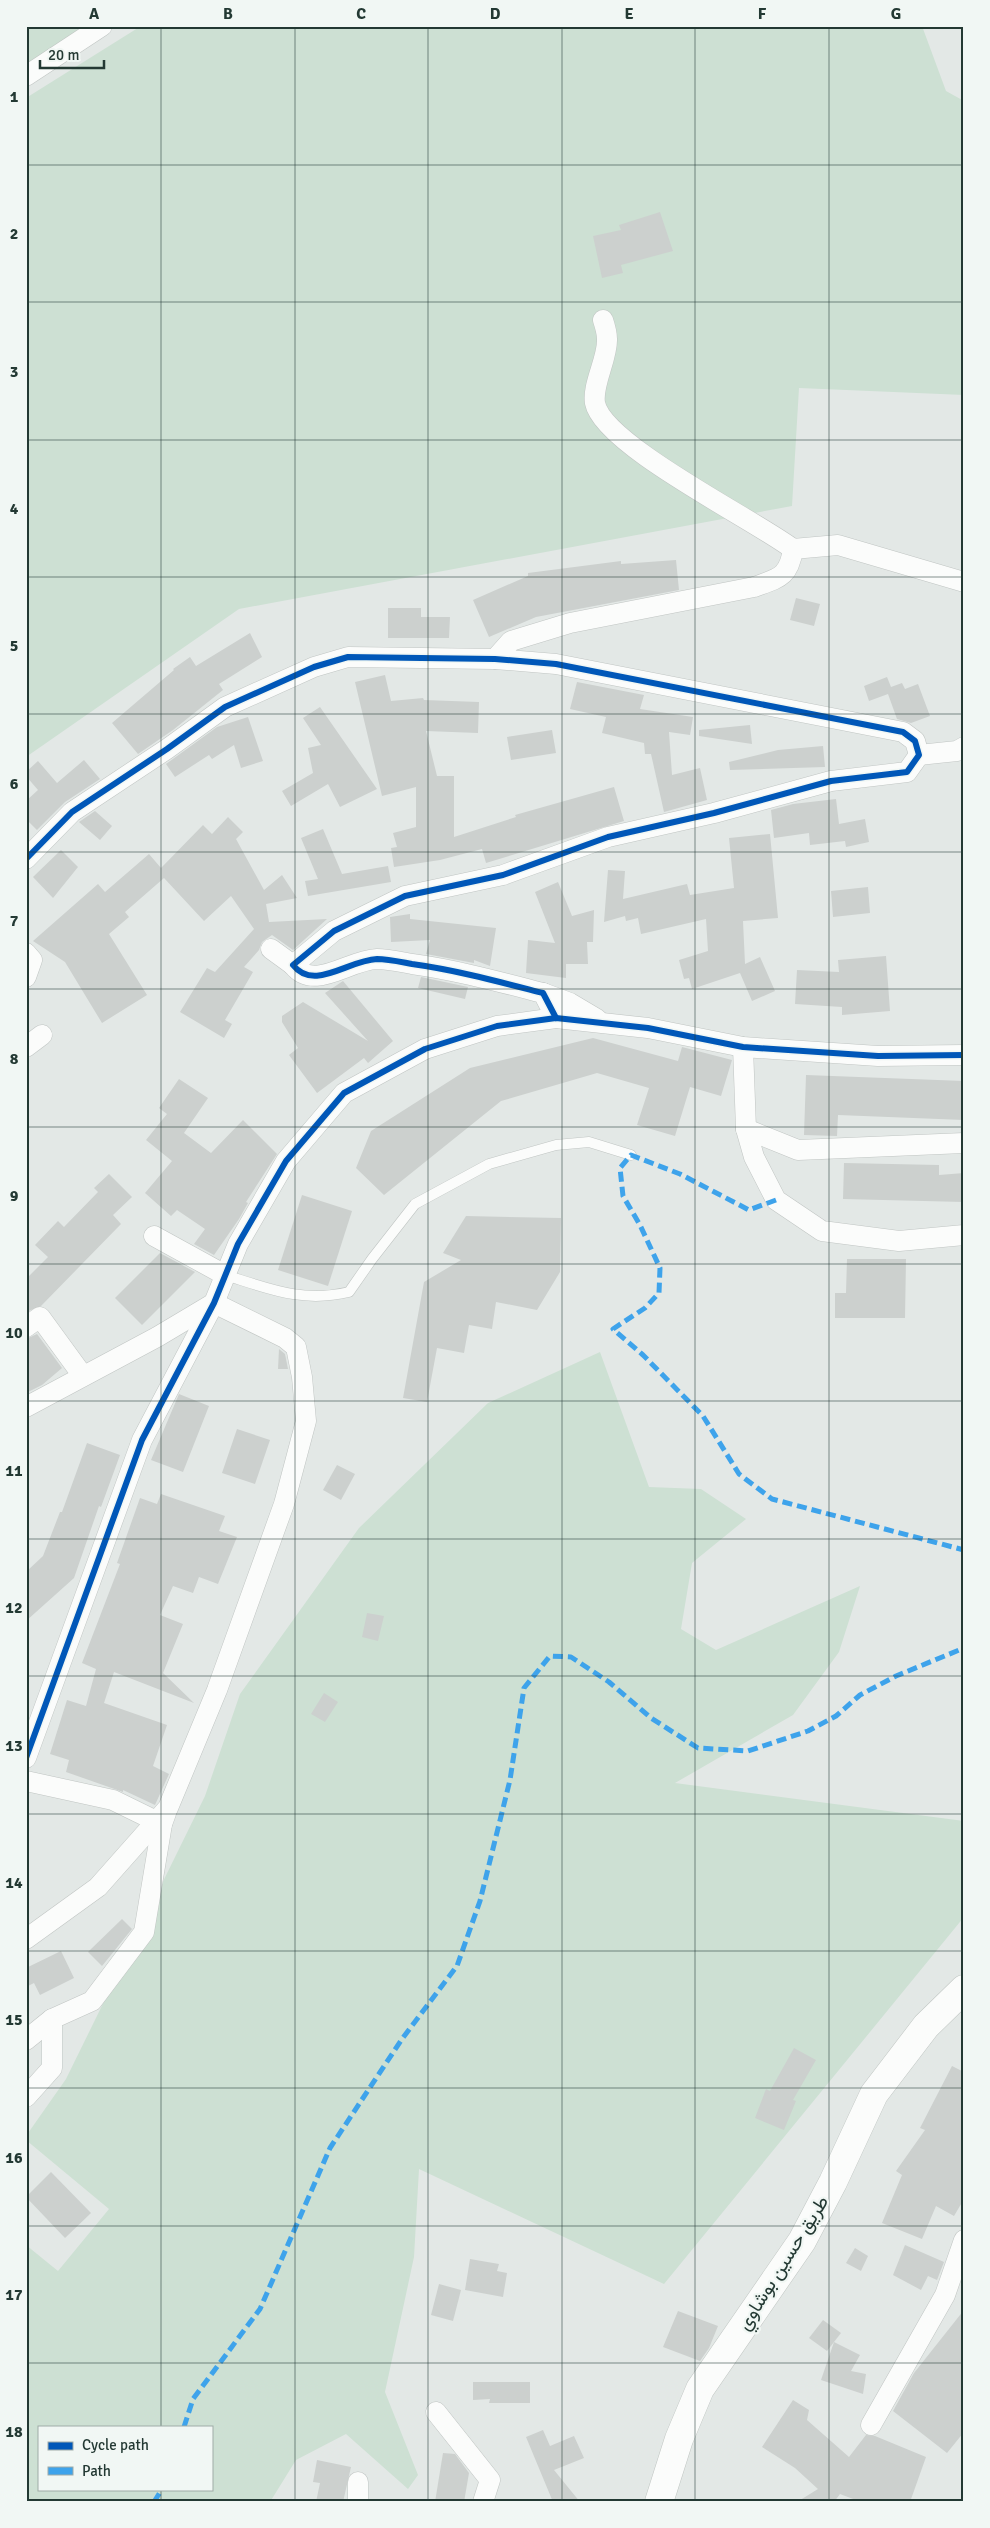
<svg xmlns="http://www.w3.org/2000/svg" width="990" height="2528" font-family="Signika,Vazirmatn,sans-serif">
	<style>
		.green { fill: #cde0d3; fill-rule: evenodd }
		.building { fill: #ccd0ce }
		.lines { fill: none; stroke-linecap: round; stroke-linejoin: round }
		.lane-casing { stroke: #c0c5c3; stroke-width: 11 }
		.street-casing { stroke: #c0c5c3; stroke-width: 21 }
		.secondary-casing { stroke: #c0c6c3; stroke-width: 29 }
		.lane { stroke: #fbfcfb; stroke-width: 10 }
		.street { stroke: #fbfcfb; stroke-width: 20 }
		.secondary { stroke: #fbfcfb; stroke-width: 28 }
		.quiet { stroke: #3ea3eb; stroke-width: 5; stroke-dasharray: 10 5; stroke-linecap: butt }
		.cycleway-casing { stroke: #f1f7f4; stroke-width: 9 }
		.cycleway { stroke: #0057b8; stroke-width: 6 }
		.grid { fill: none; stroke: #233933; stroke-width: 1; stroke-opacity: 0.55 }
		.labels { text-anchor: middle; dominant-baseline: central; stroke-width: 4.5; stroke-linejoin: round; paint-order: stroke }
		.street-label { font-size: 19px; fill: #233933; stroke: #f1f7f4 }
		.neatline { fill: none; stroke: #233933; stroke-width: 2 }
		.grid-label { font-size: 16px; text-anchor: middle; font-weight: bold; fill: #233933 }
	</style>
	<rect width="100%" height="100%" fill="#e3e8e6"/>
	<g class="green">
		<polygon points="26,26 91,26 26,71"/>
		<polygon points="141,26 922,26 946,91 964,101 964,395 799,388 792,506 239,609 26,757 26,98"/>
		<path d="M600 1352 649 1487 701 1489 746 1519 692 1563 681 1629 716 1650 860 1586 839 1652 793 1715 675 1783 964 1821V1917L664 2284 419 2169 414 2257 385 2392 418 2475 408 2489 346 2434 296 2460 270 2502H26V2245L58 2271 109 2209 26 2140V2136L66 2079 205 1796 240 1694 359 1528 488 1403ZM39 2427H211V2489H39Z"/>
	</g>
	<g class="building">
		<polygon points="660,212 673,251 621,265 623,273 602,278 593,236 621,230 619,225"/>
		<polygon points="676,560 679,590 536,617 489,637 473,600 528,576 528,573 621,561 621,564"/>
		<polygon points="796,598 820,604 814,626 790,620"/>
		<polygon points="388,608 421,608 421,617 450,617 449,638 388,638"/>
		<polygon points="250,633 262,657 219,684 223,690 173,730 138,754 112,723 174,670 173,669 190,657 196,666"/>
		<polygon points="385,675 391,701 423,698 424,700 479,702 478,733 426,731 437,776 454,776 454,837 516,817 515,815 614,787 624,821 486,863 482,849 440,860 394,867 391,848 397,847 393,833 416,827 416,787 382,796 355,682"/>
		<polygon points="887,677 891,687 902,683 905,689 918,684 930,716 911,723 897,719 888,694 869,701 864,686"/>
		<polygon points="577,682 644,695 640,709 693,717 690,735 669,732 672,775 700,768 707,800 664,812 651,754 645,754 644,743 602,733 606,717 570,709"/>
		<polygon points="320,707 377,789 340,807 328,784 291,806 282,791 313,773 308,748 321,745 303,718"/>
		<polygon points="248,717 263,761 241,768 234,745 212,759 209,755 175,777 166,764 217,727"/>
		<polygon points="750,725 752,744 699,736 699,730"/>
		<polygon points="552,730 556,753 511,760 507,737"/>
		<polygon points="823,746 825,767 730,770 729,762 778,750"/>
		<polygon points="84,760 100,779 65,802 37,830 26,819 26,801 38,790 26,776 26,772 38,761 57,783"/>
		<polygon points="836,799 839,824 865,819 869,842 846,847 845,841 810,845 809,833 774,838 771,810 793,804"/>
		<polygon points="95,811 112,826 100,840 79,822"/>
		<polygon points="228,817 243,832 236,839 264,890 282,875 297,898 266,904 269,922 327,919 293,950 272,935 262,942 259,950 244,967 253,972 225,1020 232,1024 224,1038 180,1012 207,968 215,972 254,929 231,896 204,921 164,878 125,912 129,917 109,934 147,995 102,1023 65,962 33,941 98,884 105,892 149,854 161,868 203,825 212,834"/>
		<polygon points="323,829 342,874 388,866 391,882 308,896 305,881 318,879 301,838"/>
		<polygon points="770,834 778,918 743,921 745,964 760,957 775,991 752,1001 740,973 692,989 689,978 684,979 679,960 708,951 706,919 641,934 638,918 626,921 625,916 604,922 608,870 625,871 623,899 687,884 690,895 734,888 729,838"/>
		<polygon points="61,850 78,867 53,898 33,877"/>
		<polygon points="558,882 572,916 594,910 593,942 587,942 588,964 566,964 566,978 526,973 528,940 555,943 535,892"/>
		<polygon points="868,887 870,913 833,917 831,891"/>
		<polygon points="410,914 410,919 496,928 490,966 474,960 474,963 426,954 430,940 391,942 390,917"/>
		<polygon points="886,956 890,1011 842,1015 842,1007 795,1004 797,970 839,972 838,960"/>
		<polygon points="421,977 468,987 465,999 418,988"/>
		<polygon points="343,981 393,1041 368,1063 364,1058 317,1093 289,1055 298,1048 282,1022 282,1016 303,1002 368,1041 325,993"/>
		<polygon points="593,1038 678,1061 682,1047 732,1060 721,1096 690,1087 675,1136 637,1125 649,1088 597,1073 501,1101 384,1195 356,1168 371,1131 470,1068"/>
		<polygon points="806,1075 964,1081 964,1120 838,1115 837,1136 804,1135"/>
		<polygon points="179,1079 208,1098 184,1133 211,1153 243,1120 277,1154 246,1202 248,1203 239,1219 214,1255 194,1244 205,1229 177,1210 171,1216 145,1193 172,1161 146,1140 167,1114 159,1108"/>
		<polygon points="844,1163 939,1165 939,1175 964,1173 964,1202 843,1199"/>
		<polygon points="109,1174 132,1197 113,1215 121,1224 41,1306 26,1312 26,1279 48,1257 35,1245 58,1221 64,1227 98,1192 94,1188"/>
		<polygon points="302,1195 352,1211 328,1286 278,1270"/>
		<polygon points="466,1216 561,1218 560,1272 537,1310 496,1302 492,1329 469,1325 464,1353 437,1348 427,1402 403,1398 424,1282 461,1260 443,1253"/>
		<polygon points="160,1253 195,1272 142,1325 115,1298"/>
		<polygon points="847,1259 906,1259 905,1318 835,1318 835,1293 846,1293"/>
		<polygon points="37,1334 62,1368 42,1385 26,1393 26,1339"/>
		<polygon points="279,1349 285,1354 288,1369 278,1369"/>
		<polygon points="179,1394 209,1406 183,1472 151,1460"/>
		<polygon points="237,1429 270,1440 255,1484 222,1473"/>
		<polygon points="87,1443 120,1455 101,1507 99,1506 74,1578 26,1621 26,1572 43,1556 60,1512 62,1512"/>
		<polygon points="337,1465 355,1474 341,1500 323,1490"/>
		<polygon points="161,1494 225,1516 219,1531 237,1537 218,1584 199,1577 193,1593 173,1586 160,1615 183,1624 163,1673 194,1703 114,1672 104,1703 167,1725 153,1766 169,1774 155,1805 123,1790 123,1792 66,1772 69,1760 50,1754 67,1700 86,1706 96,1669 82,1663 120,1564 117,1563 140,1498 157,1504"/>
		<polygon points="367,1613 384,1616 378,1641 362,1637"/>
		<polygon points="324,1693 338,1702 325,1722 311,1714"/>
		<polygon points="122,1919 132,1929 102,1966 88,1952"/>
		<polygon points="61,1951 74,1978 40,1995 34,1983 26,1987 26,1968"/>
		<polygon points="794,2048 816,2060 793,2100 796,2101 784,2130 755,2118 766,2089 770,2091"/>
		<polygon points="952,2066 964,2072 964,2199 954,2216 936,2206 922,2239 882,2223 902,2175 896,2171 925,2130 920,2128"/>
		<polygon points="51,2172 91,2213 65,2238 26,2197"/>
		<polygon points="905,2245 944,2262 937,2280 928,2276 921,2290 893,2275"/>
		<polygon points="855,2248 868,2256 861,2271 846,2263"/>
		<polygon points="470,2259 499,2264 497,2271 507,2273 503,2297 465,2290"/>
		<polygon points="439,2284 461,2290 453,2321 431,2315"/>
		<polygon points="964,2310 964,2432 947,2453 893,2411 914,2373"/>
		<polygon points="678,2311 718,2326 709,2348 700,2361 663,2347"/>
		<polygon points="823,2320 841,2333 827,2351 809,2338"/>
		<polygon points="834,2342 860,2355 851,2371 866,2374 863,2394 821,2380"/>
		<polygon points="473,2382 530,2382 530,2403 489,2403 490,2399 473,2400"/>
		<polygon points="793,2400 809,2410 807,2420 849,2457 866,2435 875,2436 926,2457 910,2502 861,2502 840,2494 834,2502 797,2502 818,2489 795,2468 762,2447"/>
		<polygon points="543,2430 550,2446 574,2436 584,2458 554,2470 580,2502 553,2502 526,2437"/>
		<polygon points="443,2453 455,2454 469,2473 464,2502 435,2502"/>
		<polygon points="317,2460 351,2467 343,2502 316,2502 320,2483 313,2482"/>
	</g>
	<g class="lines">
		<g class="lane-casing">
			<path id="lane" d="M225 1275C270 1289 302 1303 349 1292L372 1259 415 1204 489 1164 556 1145 589 1142 631 1155"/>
		</g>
		<g class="street-casing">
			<g id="street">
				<polyline points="26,76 102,26"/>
				<polyline points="793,549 838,545 964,582"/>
				<path d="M495 659 511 641 570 623 754 587C779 578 789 577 793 549 755 520 603 445 595 403 592 384 608 358 607 339 607 333 605 326 603 320"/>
				<polyline points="919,755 957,751 964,747"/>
				<path d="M26 859 72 812 167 749 225 707 314 667 348 657 495 659 556 664 903 732 915 741 919 755 907 772 831 781 714 813 608 837 503 875 405 896 334 931 293 965C314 992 348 960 377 959 388 959 401 962 412 964 456 970 500 982 543 993L556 1018"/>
				<polyline points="271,949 293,965"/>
				<polyline points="26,953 32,960 26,977"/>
				<polyline points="543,993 570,1003 597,1019"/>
				<polyline points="26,1047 42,1035"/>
				<polyline points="743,1047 746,1129 754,1157 776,1200 822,1231 899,1241 964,1235"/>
				<polyline points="746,1129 798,1150 964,1143"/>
				<polyline points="154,1236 225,1275"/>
				<polyline points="26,1327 40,1317 83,1376"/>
				<polyline points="26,1407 157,1337 214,1303"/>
				<polyline points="26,1758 142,1440 214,1303 238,1244 286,1161 344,1093 425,1049 497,1026 556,1018 648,1028 743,1047 878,1056 964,1055"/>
				<polyline points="26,1781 113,1800 162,1824"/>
				<polyline points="26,1939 98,1887 168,1808 217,1690 284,1504 306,1421 302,1377 296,1347 285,1338 214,1303"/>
				<polyline points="26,2040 52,2019 92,2001 144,1932 162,1824 166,1813"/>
				<polyline points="26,2097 52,2068 52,2019"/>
				<polyline points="436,2412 490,2480 483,2502"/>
				<polyline points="871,2425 945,2295 964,2240"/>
				<polyline points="358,2502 358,2482"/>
			</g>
		</g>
		<g class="secondary-casing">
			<polyline id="secondary" points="659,2502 679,2439 700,2389 802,2241 833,2182 874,2094 926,2026 964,1989"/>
		</g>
		<use href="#lane" class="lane"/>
		<use href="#street" class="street"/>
		<use href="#secondary" class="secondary"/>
		<g class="quiet">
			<polyline points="776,1200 749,1210 680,1174 631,1155 620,1168 623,1196 640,1225 660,1268 659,1293 645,1308 613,1329 643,1355 703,1416 739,1474 772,1499 964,1550"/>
			<polyline points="184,2427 193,2399 260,2309 330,2148 402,2039 457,1966 480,1901 510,1780 524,1688 550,1656 571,1657 609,1682 651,1718 698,1748 748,1751 808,1731 836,1716 860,1695 896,1676 964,1648"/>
			<polyline points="154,2502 162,2489"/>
		</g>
		<g class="cycleway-casing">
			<g id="cycleway">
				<path d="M26 859 72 812 167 749 225 707 314 667 348 657 495 659 556 664 903 732 915 741 919 755 907 772 831 781 714 813 608 837 503 875 405 896 334 931 293 965C314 992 348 960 377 959 388 959 401 962 412 964 456 970 500 982 543 993L556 1018"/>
				<polyline points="26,1758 142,1440 214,1303 238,1244 286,1161 344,1093 425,1049 497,1026 556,1018 648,1028 743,1047 878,1056 964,1055"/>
			</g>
		</g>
		<use href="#cycleway" class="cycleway"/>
	</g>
	<path class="grid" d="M161 26V2427M295 26V2502M428 26V2502M562 26V2502M695 26V2502M829 26V2502M26 165H964M26 302H964M26 440H964M26 577H964M26 714H964M26 852H964M26 989H964M26 1127H964M26 1264H964M26 1401H964M26 1539H964M26 1676H964M26 1814H964M26 1951H964M26 2088H964M26 2226H964M26 2363H964M161 2489V2502"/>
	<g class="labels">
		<g class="street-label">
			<text transform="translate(783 2263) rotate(-58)">طريق حسين بوشاوي</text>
		</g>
	</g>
	<rect width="990" height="2528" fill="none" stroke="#f1f7f4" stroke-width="55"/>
	<rect x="38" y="2426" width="175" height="65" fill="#f1f7f4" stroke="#9faba7"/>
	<rect x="48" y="2442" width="25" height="8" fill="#0057b8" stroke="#9faba7"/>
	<text x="82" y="2450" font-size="15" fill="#233933">Cycle path</text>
	<rect x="48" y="2467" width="25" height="8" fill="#3ea3eb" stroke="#9faba7"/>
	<text x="82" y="2476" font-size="15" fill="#233933">Path</text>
	<path d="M40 60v8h64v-8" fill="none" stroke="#233933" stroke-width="2.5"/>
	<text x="48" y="60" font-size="15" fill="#233933" stroke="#f1f7f4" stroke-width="4" paint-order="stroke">20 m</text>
	<rect x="28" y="28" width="934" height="2472" class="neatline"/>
	<g class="grid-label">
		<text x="94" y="19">A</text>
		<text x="228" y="19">B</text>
		<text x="361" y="19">C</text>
		<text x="495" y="19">D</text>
		<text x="629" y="19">E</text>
		<text x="762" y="19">F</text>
		<text x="896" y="19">G</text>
		<text x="14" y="102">1</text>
		<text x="14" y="239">2</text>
		<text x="14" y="377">3</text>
		<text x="14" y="514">4</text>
		<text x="14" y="651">5</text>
		<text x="14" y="789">6</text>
		<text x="14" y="926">7</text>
		<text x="14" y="1064">8</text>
		<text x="14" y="1201">9</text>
		<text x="14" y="1338">10</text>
		<text x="14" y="1476">11</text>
		<text x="14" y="1613">12</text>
		<text x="14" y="1751">13</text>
		<text x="14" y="1888">14</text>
		<text x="14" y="2025">15</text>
		<text x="14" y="2163">16</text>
		<text x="14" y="2300">17</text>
		<text x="14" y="2437">18</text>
	</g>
</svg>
